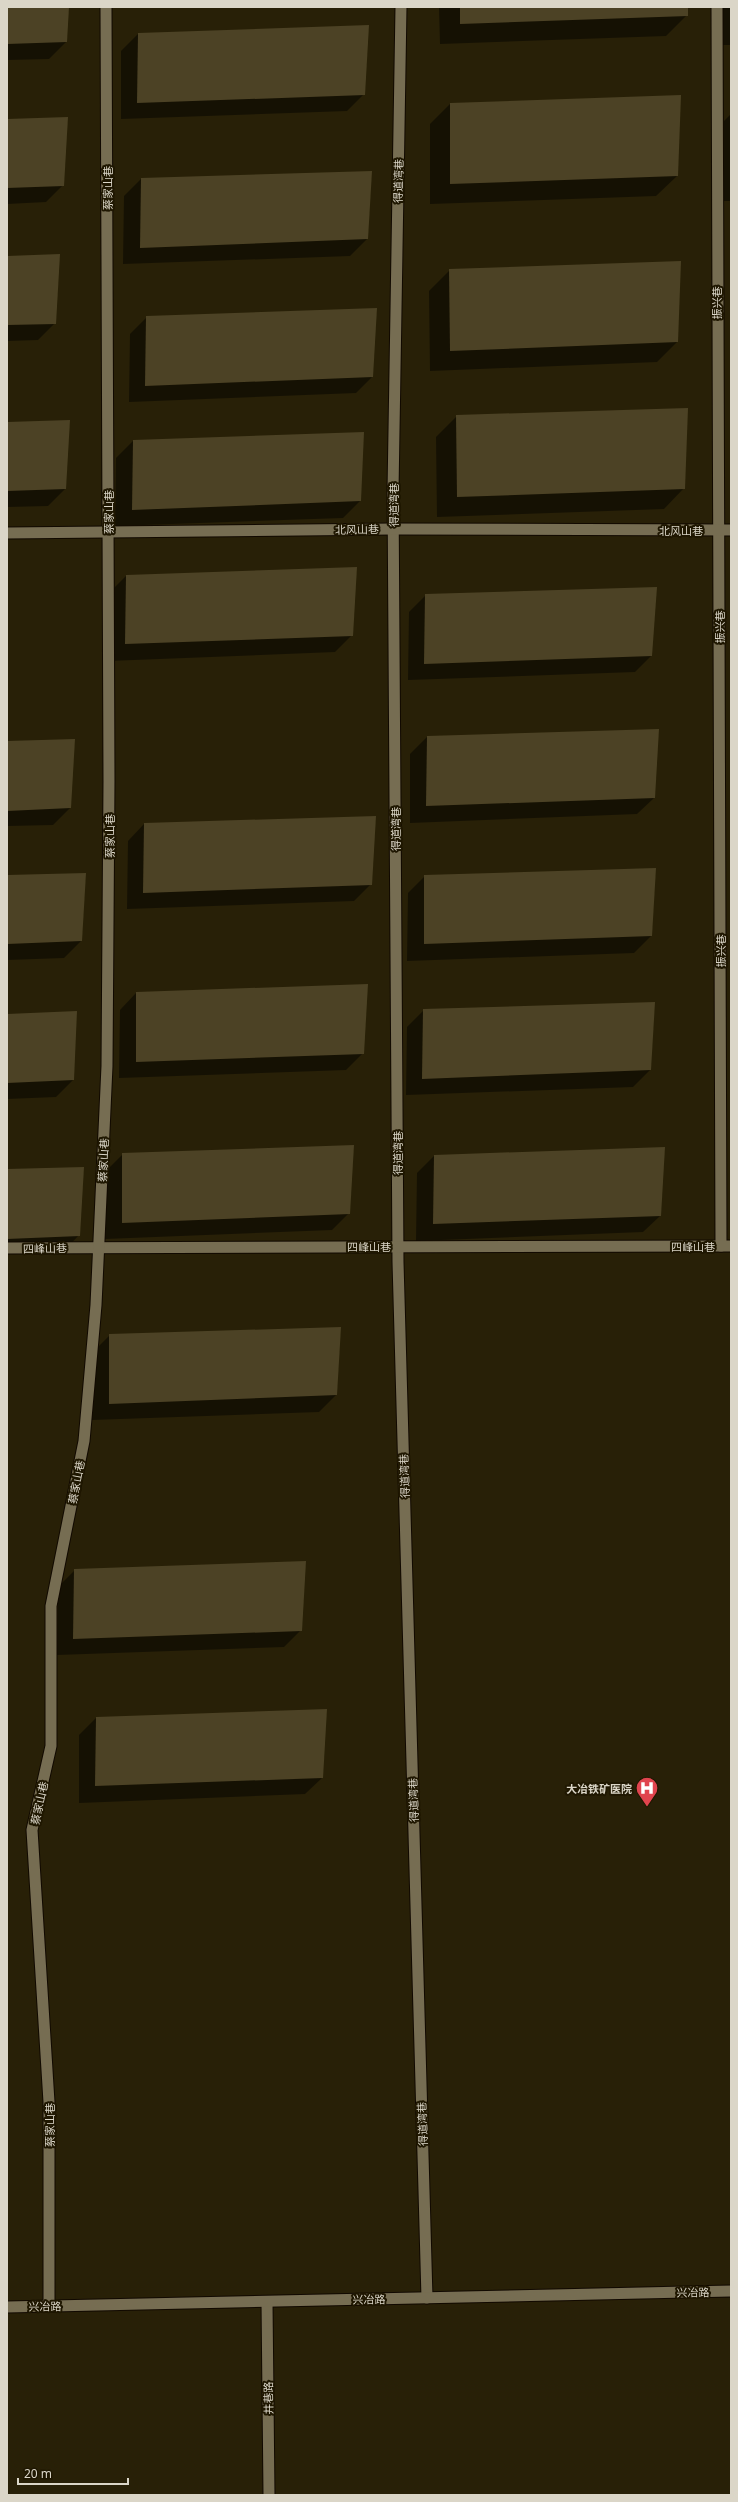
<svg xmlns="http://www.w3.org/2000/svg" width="738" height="2502" font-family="'Noto Sans','Noto Sans SC',sans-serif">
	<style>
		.shadow { fill: #0007 }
		.building { fill: #4c4225 }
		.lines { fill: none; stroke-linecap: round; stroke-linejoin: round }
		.minor-casing { stroke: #110900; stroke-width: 13 }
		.tertiary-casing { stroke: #110900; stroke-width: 13 }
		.minor { stroke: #766d52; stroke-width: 11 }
		.tertiary { stroke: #766d52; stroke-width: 11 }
		.labels { text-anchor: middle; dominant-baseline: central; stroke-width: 4; stroke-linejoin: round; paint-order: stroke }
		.street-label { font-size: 11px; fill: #dbd6c8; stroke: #1f1701 }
		.poi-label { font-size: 11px; font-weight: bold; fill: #dbd6c8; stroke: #1f1701; text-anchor: end }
	</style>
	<rect width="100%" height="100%" fill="#282007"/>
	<g class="shadow">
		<polygon points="7,7 68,7 66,42 49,59 7,60"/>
		<polygon points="439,7 687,7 687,15 666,36 440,44"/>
		<rect x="719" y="7" width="12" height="38"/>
		<polygon points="138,34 364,94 347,111 121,119 121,51"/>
		<polygon points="450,104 677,176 656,196 430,204 430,124"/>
		<polygon points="731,114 731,201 724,201 724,121"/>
		<polygon points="7,120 63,185 46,202 7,204"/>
		<polygon points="141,179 367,239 350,256 123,264 124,196"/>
		<polygon points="7,257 55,323 38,340 7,341"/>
		<polygon points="450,270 677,342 657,362 430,371 429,291"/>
		<polygon points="147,317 372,377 356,393 129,402 130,334"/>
		<polygon points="457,416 684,488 664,509 437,517 436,437"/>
		<polygon points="7,423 65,489 48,506 7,507"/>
		<polygon points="133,441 360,501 343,518 115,526 116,458"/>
		<polygon points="126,576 352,635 335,652 108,661 109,593"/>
		<polygon points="426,595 652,655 635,672 408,680 409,612"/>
		<polygon points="427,737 654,798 637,814 410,823 410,754"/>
		<polygon points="7,742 70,808 53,825 7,826"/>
		<polygon points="144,824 371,884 354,901 127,909 128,841"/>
		<polygon points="7,876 81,941 64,958 7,960"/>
		<polygon points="425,876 651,936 634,953 407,961 408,893"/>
		<polygon points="136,993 363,1053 346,1070 119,1078 120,1010"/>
		<polygon points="424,1010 650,1070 633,1087 406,1095 407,1027"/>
		<polygon points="7,1015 73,1080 56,1097 7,1099"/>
		<polygon points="123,1154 349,1213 332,1230 105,1239 106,1171"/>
		<polygon points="434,1156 660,1216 643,1232 416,1241 417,1173"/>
		<polygon points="7,1170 79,1235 63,1252 7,1254"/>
		<polygon points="110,1335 336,1395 319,1412 92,1420 93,1352"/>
		<polygon points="75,1570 301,1630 284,1647 57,1655 58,1587"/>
		<polygon points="96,1718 322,1778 305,1794 79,1803 79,1735"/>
	</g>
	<g class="building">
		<polygon points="7,7 69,7 67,42 7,44"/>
		<polygon points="460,7 688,7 688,16 460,24"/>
		<polygon points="369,25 365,95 137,103 138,33"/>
		<polygon points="681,95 678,176 450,184 450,103"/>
		<polygon points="68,117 64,186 7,188 7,119"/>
		<polygon points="372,171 368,239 140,248 141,178"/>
		<polygon points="60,254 56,324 7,325 7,256"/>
		<polygon points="681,261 678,342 450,351 449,269"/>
		<polygon points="377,308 373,377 145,386 146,316"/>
		<polygon points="688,408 685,489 457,497 456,415"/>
		<polygon points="70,420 66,489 7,491 7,422"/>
		<polygon points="364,432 361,501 132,510 133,440"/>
		<polygon points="357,567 353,636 125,644 126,575"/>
		<polygon points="657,587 652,656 424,664 425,594"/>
		<polygon points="659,729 655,798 426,806 427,736"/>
		<polygon points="75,739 71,808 7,811 7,741"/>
		<polygon points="376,816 372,885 143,893 144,823"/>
		<polygon points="656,868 652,936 424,944 424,875"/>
		<polygon points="86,873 82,941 7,944 7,875"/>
		<polygon points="368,984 364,1054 136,1062 136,992"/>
		<polygon points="655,1002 651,1070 422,1079 423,1009"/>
		<polygon points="77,1011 74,1080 7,1083 7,1014"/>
		<polygon points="354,1145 350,1214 122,1223 122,1153"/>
		<polygon points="665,1147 661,1216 433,1224 434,1155"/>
		<polygon points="84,1167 80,1236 7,1239 7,1169"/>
		<polygon points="341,1327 337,1395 109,1404 109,1334"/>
		<polygon points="306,1561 302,1631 73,1639 74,1569"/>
		<polygon points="327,1709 323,1778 95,1786 96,1717"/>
	</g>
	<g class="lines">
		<g class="minor-casing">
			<g id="minor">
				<polyline points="401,7 393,491 398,1262 427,2298"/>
				<polyline points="717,7 721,1246"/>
				<polyline points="7,533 393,529 731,530"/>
				<polyline points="7,1248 731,1246"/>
				<polyline points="267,2302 269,2495"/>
				<polyline points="49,2306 49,2102 32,1830 51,1746 51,1606 84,1441 96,1305 107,1066 109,781 106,7"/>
			</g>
		</g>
		<g class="tertiary-casing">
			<polyline id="tertiary" points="7,2307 731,2291"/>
		</g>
		<use href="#minor" class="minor"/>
		<use href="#tertiary" class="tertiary"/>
	</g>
	<defs>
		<g id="hospital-pin" transform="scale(1.15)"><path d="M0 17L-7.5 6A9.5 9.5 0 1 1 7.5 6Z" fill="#e0444e" stroke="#1f1701"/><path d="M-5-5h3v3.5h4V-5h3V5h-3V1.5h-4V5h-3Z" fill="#fff"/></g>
	</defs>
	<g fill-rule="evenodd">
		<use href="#hospital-pin" x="647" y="1788"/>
	</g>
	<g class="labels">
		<g class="street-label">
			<text transform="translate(398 181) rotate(-89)">得道湾巷</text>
			<text transform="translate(107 188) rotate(-90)">蔡家山巷</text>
			<text transform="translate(716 303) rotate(-90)">振兴巷</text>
			<text transform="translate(393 505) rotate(-90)">得道湾巷</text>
			<text transform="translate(108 512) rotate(-90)">蔡家山巷</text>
			<text transform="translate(357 529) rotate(-1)">北风山巷</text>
			<text x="681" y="530">北风山巷</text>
			<text transform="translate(719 627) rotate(-90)">振兴巷</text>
			<text transform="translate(395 829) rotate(-90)">得道湾巷</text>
			<text transform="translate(109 836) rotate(-90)">蔡家山巷</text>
			<text transform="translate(720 951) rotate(-90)">振兴巷</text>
			<text transform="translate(397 1153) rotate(-90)">得道湾巷</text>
			<text transform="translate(103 1160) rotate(-87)">蔡家山巷</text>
			<text x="369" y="1246">四峰山巷</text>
			<text x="693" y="1246">四峰山巷</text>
			<text transform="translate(45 1248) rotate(-1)">四峰山巷</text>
			<text transform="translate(404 1476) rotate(-92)">得道湾巷</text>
			<text transform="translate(76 1482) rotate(-79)">蔡家山巷</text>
			<text transform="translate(413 1800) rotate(-92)">得道湾巷</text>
			<text transform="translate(39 1803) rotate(-78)">蔡家山巷</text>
			<text transform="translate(422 2124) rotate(-92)">得道湾巷</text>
			<text transform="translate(49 2125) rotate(-90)">蔡家山巷</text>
			<text transform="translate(693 2292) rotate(-1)">兴冶路</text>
			<text transform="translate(369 2299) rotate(-1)">兴冶路</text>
			<text transform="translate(45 2306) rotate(-1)">兴冶路</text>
			<text transform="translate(268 2398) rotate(-91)">井巷路</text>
		</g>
		<g class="poi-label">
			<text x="632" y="1788">大冶铁矿医院</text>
		</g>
	</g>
	<rect width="738" height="2502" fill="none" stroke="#dbd6c8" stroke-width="16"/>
	<path d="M18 2478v6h110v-6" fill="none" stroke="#dbd6c8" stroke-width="2"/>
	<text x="24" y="2478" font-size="12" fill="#dbd6c8" stroke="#1f1701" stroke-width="3" paint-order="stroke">20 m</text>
</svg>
